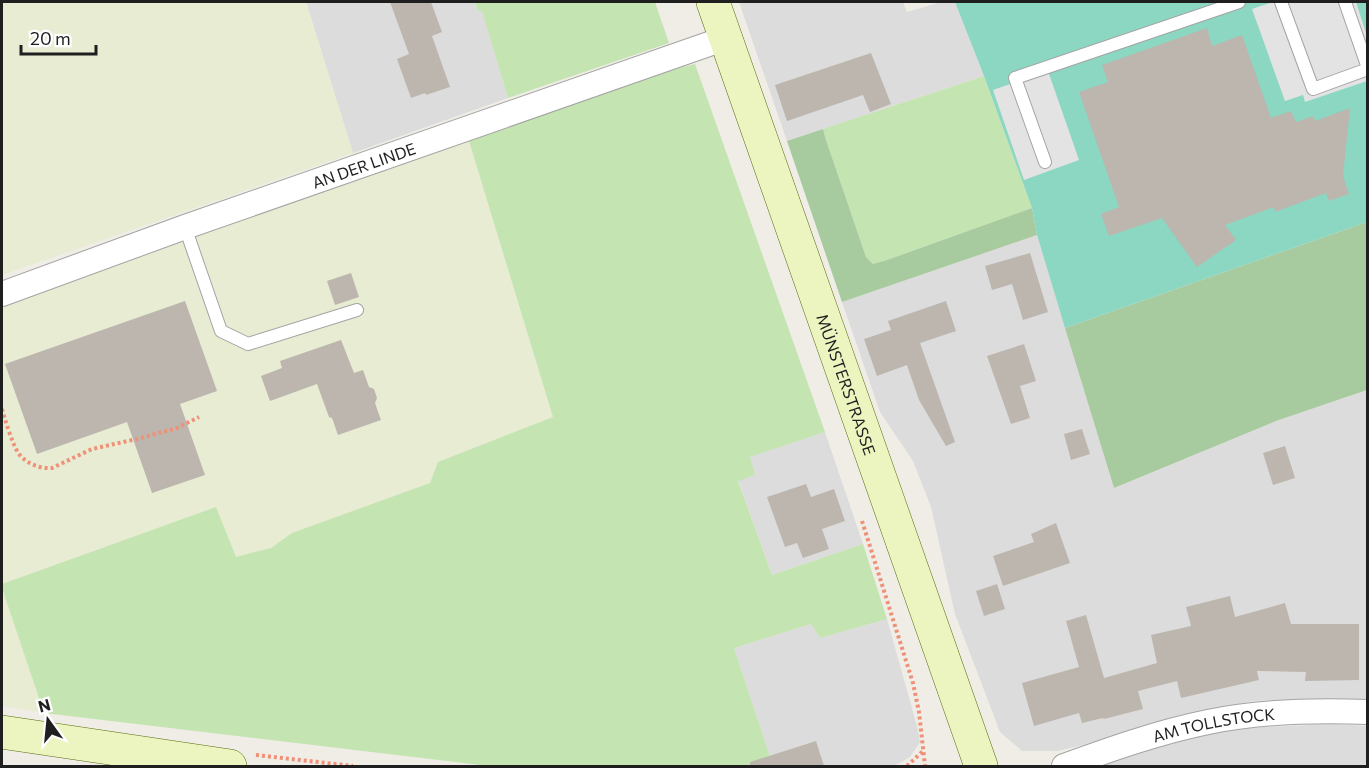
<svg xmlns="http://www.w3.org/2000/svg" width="1369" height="768" font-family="Commissioner,sans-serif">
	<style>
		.residential { fill: #dddcdc }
		.farmland { fill: #e7ecd3 }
		.grass { fill: #c4e4b1 }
		.forest { fill: #a7ca9f }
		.pitch { fill: #8bd7c2 }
		.parking { fill: #e3e3e3 }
		.building { fill: #bcb6af }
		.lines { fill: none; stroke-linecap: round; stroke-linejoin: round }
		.lane-casing { stroke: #a3a3a3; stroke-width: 14 }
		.street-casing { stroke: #a3a3a3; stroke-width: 26 }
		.secondary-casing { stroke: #596d0f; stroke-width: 34 }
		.path { stroke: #ee9178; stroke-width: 4; stroke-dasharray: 3 3; stroke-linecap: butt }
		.lane { stroke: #fff; stroke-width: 12 }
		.street { stroke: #fff; stroke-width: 24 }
		.secondary { stroke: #ecf4bf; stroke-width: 33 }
		.labels { text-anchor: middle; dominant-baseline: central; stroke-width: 4.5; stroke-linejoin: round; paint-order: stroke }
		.street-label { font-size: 16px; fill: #1f1f1f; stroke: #fff }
	</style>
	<rect width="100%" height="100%" fill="#efede6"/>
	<g class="residential">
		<polygon points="306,2 475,2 478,11 482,10 508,98 353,153"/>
		<polygon points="739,2 903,2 907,12 941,2 955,2 984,76 787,141"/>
		<polygon points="1037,235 1114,488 1276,421 1367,390 1367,700 1280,700 1254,701 1180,715 1087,744 1058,751 1022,751 1000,732 955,614 931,507 913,461 880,412 842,302"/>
		<polygon points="825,432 863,544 772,575 738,480 755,475 749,457"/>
		<polygon points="887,619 917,726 920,742 910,757 894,766 773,766 734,648 811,624 820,638"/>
		<polygon points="1331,724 1367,726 1367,766 1101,766 1143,750 1206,735 1248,728"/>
	</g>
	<g class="farmland">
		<polygon points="2,2 306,2 353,153 2,275"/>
		<polygon points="469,141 553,417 438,462 430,483 292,533 271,548 236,558 216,507 2,584 2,300 196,230"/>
		<polygon points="2,588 44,713 2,706"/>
	</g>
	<g class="grass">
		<polygon points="475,2 655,2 669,43 508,98 482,11 478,11"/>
		<path d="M695 64 825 432 750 457 755 475 738 481 772 575 863 544 887 619 820 638 811 624 734 648 773 766H489L44 713 2 588V584L216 507 236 557 271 548 292 533 430 483 438 462 553 417 469 141C543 114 618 82 695 64Z"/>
		<polygon points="984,76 1032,208 887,260 873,264 866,257 826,140 823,129"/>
	</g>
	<g class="forest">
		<polygon points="823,129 826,140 866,257 873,264 887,260 1032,208 1037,235 842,302 787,141"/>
		<polygon points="1367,222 1367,390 1276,421 1114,488 1065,328"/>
	</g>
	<polygon class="pitch" points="955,2 1367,2 1367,222 1065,328 1037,235 1032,208 984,76"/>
	<g class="parking">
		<polygon points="1273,2 1356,2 1367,36 1367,81 1305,102 1303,95 1285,101 1252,9"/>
		<polygon points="1048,71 1079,160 1024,180 993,90"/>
	</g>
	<g class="building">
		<polygon points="390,2 431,2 442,32 432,36 450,87 426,95 425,93 411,98 397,59 409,54"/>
		<polygon points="1207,28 1212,46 1242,35 1271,118 1291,111 1296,122 1313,116 1315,121 1350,108 1343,176 1349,194 1329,201 1326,193 1275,212 1274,207 1225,225 1236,240 1197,267 1162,218 1109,236 1101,214 1119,207 1079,92 1108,82 1102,65"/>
		<polygon points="871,53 891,104 870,112 863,95 787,121 775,85"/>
		<polygon points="1030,253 1048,312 1023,320 1012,284 992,290 985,266"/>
		<polygon points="351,273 359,297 335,305 327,281"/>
		<polygon points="185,301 217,391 180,404 205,475 152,493 127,422 37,454 5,364"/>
		<polygon points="946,301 956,331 920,343 955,442 946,446 919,400 907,365 877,376 864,339 891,330 888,321"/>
		<polygon points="341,340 354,373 363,370 369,387 374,389 377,398 375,403 381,420 338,435 332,418 329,417 317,384 270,401 261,376 282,368 280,361"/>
		<polygon points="1024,344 1036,381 1020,386 1030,418 1011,424 987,356"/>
		<polygon points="1082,429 1090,454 1071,460 1064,434"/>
		<polygon points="1285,446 1295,478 1273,485 1263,453"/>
		<polygon points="806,484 811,497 834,489 845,521 822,529 829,549 803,558 797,543 785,547 767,497"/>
		<polygon points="1056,523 1070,563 1003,586 993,556 1034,542 1031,534"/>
		<polygon points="997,584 1005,609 984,616 976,591"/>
		<polygon points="1230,596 1235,617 1285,603 1291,624 1359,624 1359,680 1305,681 1306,672 1257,671 1259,680 1181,698 1177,681 1138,691 1143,709 1104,719 1103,718 1082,723 1079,713 1034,726 1022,683 1079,667 1066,621 1086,615 1104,678 1157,663 1151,635 1191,626 1186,607"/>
		<polygon points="816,741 824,766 750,766 750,762"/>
	</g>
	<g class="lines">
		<g class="lane-casing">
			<g id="lane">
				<polyline points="1281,2 1313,89 1368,69"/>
				<polyline points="1345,2 1368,68"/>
				<polyline points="1045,162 1015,78 1239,2"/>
				<polyline points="185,227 221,331 248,344 357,310"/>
			</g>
		</g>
		<g class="street-casing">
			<g id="street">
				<path id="s1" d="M2 294 185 227 726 38"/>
				<path id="s2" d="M1064 766C1111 749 1159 732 1208 722 1260 711 1315 710 1368 712"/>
			</g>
		</g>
		<g class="secondary-casing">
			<g id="secondary">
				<path id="s3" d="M713 2 981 766"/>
				<polyline points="2,732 230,766"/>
			</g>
		</g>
		<g class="path">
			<path d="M2 409C5 420 13 446 19 454 27 464 40 469 52 468L92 449 141 438 177 428 199 417"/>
			<polyline points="862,521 913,683 919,712 925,766"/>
			<polyline points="256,755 353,766"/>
			<polyline points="907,766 923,751"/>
		</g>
		<use href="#lane" class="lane"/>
		<use href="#street" class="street"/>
		<use href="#secondary" class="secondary"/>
	</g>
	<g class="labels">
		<g class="street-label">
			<text stroke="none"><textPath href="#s1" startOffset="384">AN DER LINDE</textPath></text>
			<text stroke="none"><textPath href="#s3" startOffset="405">MÜNSTERSTRASSE</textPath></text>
			<text stroke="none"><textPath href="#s2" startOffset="156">AM TOLLSTOCK</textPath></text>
		</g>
	</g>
	<rect width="1369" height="768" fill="none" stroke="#1f1f1f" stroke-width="6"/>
	<g transform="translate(48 720) rotate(345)" stroke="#ffffff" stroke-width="4.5" paint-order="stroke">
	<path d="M0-4.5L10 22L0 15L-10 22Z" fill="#1f1f1f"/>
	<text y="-9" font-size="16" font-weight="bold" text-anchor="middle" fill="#1f1f1f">N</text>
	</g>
	<path d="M21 45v9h75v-9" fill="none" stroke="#1f1f1f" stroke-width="3"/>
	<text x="30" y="45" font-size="18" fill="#1f1f1f" stroke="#ffffff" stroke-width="4.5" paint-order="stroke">20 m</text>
</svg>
